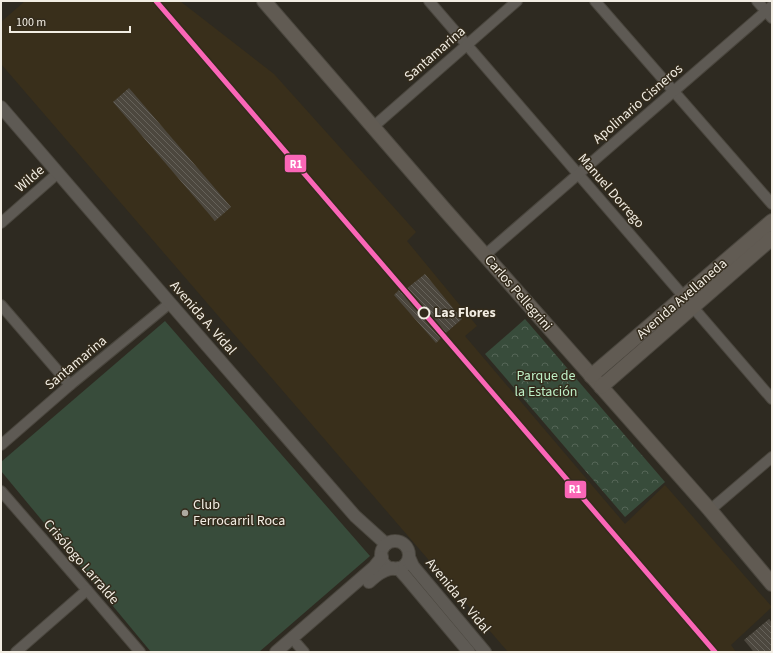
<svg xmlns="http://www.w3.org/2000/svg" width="773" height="653" font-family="'Source Sans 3',sans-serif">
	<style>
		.built { fill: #392f1b }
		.forest { fill: url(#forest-crowns) }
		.garden { fill: #384c3b }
		.building { fill: url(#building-back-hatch) }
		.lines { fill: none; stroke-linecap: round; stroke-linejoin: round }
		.minor-casing { stroke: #4a463e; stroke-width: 12 }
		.tertiary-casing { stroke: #4a463e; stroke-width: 14 }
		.secondary-casing { stroke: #4a463e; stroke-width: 16 }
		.minor { stroke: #5e5a54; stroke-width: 10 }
		.tertiary { stroke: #5e5a54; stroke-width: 12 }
		.secondary { stroke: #615b53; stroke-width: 14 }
		.rail-1-casing { stroke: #332b1c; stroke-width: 8 }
		.rail-1 { stroke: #fa66b7; stroke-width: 5 }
		.stop-dot { fill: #332b1c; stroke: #f2ede3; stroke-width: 2 }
		.poi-dot { fill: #ada99f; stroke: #332b1c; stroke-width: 1.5 }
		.labels { text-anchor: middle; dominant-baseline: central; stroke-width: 3; stroke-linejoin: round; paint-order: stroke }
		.street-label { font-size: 14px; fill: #f2ede3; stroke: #332b1c }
		.stop-label { font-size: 14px; font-weight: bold; fill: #f2ede3; stroke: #332b1c; text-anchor: start }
		.park-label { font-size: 14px; fill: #beefc6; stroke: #332b1c }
		.poi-label { font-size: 14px; fill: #f2ede3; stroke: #332b1c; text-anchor: start }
		.line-badge { stroke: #332b1c; stroke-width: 1.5 }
		.badge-label { font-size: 11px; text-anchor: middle; font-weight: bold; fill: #fff }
	</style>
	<defs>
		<pattern id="forest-crowns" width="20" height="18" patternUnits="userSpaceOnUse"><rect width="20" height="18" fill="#384c3b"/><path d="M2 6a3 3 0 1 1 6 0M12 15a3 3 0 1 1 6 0" fill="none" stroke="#556657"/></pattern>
		<pattern id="building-back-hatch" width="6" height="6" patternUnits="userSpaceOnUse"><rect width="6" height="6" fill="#4c473e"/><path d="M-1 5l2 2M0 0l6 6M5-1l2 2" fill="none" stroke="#66625a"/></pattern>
	</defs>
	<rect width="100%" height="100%" fill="#2e2a21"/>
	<polygon class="built" points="25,1 180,1 274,74 416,232 407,241 477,326 465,336 625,524 665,485 772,607 731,645 736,652 508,652 1,64 1,22"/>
	<polygon class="forest" points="525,319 665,482 625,517 485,354"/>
	<polygon class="garden" points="165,321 370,556 259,652 151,652 1,471 1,462"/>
	<g class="building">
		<polygon points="129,88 231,207 215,221 113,102"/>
		<polygon points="425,274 462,319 440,338 441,338 436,343 394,295 399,290 401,293"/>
		<polygon points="769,619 772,623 772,652 754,652 744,640"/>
	</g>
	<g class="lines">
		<g class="minor-casing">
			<g id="minor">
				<polyline points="429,1 772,399"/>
				<polyline points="595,1 772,204"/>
				<polyline points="757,1 772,18"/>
				<polyline points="373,127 517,1"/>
				<polyline points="1,223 58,173"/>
				<polyline points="485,255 772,6"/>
				<polyline points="1,305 70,385"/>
				<polyline points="1,445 70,385 170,303"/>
				<polyline points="1,491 87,590 140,652"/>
				<polyline points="710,510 772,457"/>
				<polyline points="297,644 304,652"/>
				<polyline points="16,652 87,590"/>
			</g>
		</g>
		<g class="tertiary-casing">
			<g id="tertiary">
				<polyline points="1,107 170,303 355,516 386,544"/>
				<circle cx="395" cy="555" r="14"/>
				<polyline points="409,557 413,566 485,652"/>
				<polyline points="398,568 406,577 469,652"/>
				<path d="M369 582C378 574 382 571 393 568"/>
				<polyline points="276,652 374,567 382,557"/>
			</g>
		</g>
		<g class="secondary-casing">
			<g id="secondary">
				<polyline points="264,1 445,210 710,510 772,584"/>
				<polyline points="591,376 772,221"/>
				<polyline points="601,387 772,238"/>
			</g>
		</g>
		<use href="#minor" class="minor"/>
		<use href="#tertiary" class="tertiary"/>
		<use href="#secondary" class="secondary"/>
		<g class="rail-1-casing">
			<polyline id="rail-1" points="156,1 715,652"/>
		</g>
		<use href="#rail-1" class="rail-1"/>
	</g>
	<circle class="stop-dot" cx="424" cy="313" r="5.5"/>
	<circle class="poi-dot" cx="185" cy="513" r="4"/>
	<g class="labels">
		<g class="street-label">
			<text transform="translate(435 54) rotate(-41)">Santamarina</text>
			<text transform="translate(638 104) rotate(-41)">Apolinario Cisneros</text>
			<text transform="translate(30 179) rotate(-41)">Wilde</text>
			<text transform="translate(611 191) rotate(49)">Manuel Dorrego</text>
			<text transform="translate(518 293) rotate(49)">Carlos Pellegrini</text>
			<text transform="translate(682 299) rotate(-41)">Avenida Avellaneda</text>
			<text transform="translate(203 318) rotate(49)">Avenida A. Vidal</text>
			<text transform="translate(76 363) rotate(-40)">Santamarina</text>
			<text transform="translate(81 562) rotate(49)">Crisólogo Larralde</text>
			<text transform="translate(458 596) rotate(50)">Avenida A. Vidal</text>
		</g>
		<g class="stop-label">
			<text x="434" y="313">Las Flores</text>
		</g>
		<g class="park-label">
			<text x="546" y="376">Parque de<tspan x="546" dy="16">la Estación</tspan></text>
		</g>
		<g class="poi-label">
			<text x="193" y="505">Club<tspan x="193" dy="16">Ferrocarril Roca</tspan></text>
		</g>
	</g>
	<g class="line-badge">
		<rect x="284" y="154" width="23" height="19" rx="4" fill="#fa66b7"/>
		<rect x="564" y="480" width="23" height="19" rx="4" fill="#fa66b7"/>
	</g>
	<g class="badge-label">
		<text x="296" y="168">R1</text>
		<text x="575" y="493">R1</text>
	</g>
	<rect width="773" height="653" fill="none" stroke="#f2ede3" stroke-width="4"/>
	<path d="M10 26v6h120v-6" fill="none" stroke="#f2ede3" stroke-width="2"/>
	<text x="16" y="26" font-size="12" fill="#f2ede3" stroke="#332b1c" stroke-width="3" paint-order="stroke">100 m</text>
</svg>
